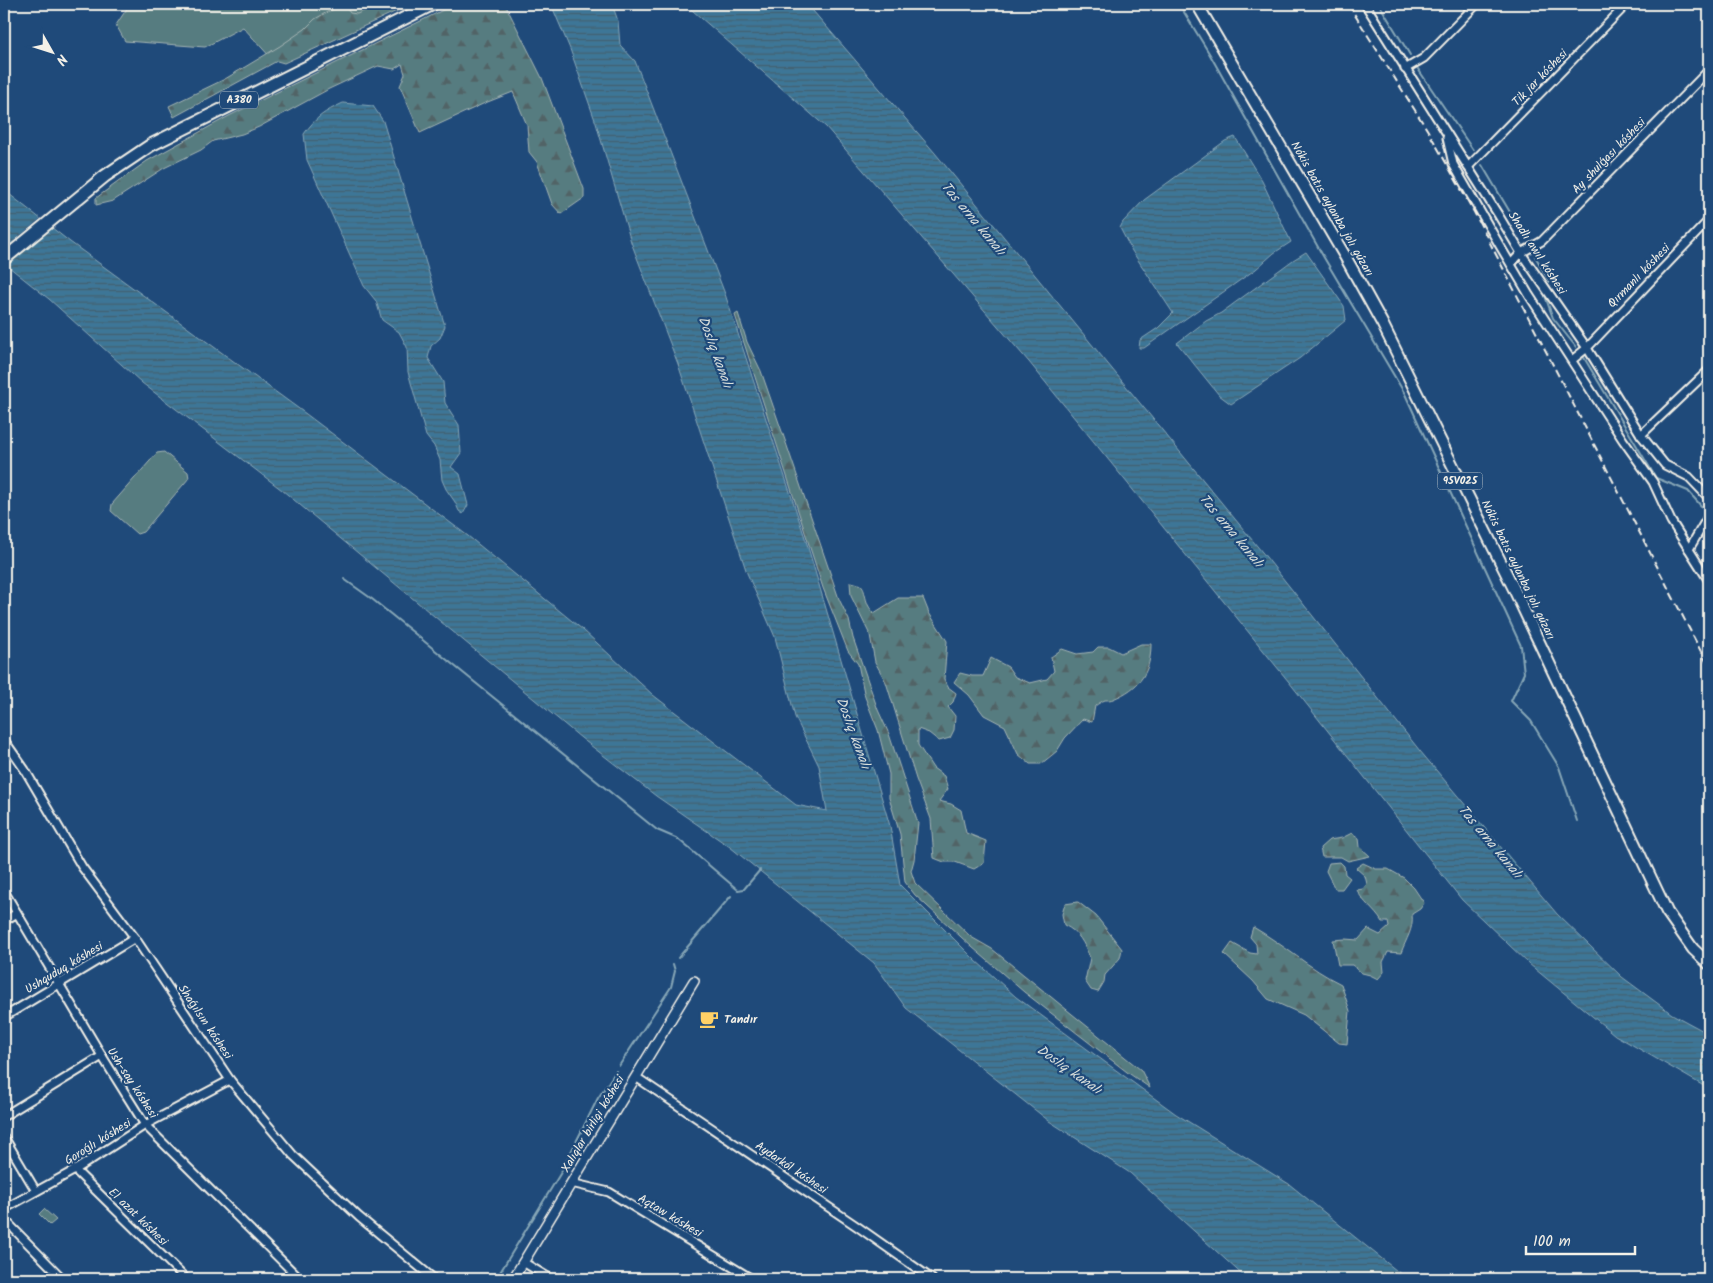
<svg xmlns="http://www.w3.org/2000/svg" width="1713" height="1283" font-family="Kalam,sans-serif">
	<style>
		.grass { fill: #577b80; stroke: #a6b6b4 }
		.forest { fill: url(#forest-firs); stroke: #a6b6b4 }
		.water { fill: url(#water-rules); stroke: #87a7b7 }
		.pier { fill: #1f4a7a }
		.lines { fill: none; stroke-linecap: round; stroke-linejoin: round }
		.stream { stroke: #87a7b7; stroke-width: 2 }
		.minor-casing { stroke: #f4f1e8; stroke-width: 11 }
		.tertiary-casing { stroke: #f4f1e8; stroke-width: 12 }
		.primary-casing { stroke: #f4f1e8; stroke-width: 14 }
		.trunk-casing { stroke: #f4f1e8; stroke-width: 15 }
		.minor { stroke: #1f4a7a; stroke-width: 7 }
		.tertiary { stroke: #1f4a7a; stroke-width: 9 }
		.primary { stroke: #1f4a7a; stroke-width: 10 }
		.trunk { stroke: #1f4a7a; stroke-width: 11 }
		.rail { stroke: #f4f1e8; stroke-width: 2; stroke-dasharray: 8 4; stroke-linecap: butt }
		.labels { text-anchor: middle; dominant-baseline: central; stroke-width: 4.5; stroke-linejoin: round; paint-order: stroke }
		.shield { fill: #1f4a7a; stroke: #b4bfc7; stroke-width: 1 }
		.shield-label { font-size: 11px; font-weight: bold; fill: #f4f1e8 }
		.street-label { font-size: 12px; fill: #f4f1e8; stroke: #1f4a7a }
		.poi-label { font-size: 12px; font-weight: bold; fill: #f4f1e8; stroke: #1f4a7a; text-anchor: start }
		.water-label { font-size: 14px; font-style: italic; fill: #d9dfdc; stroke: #1f4a7a }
	</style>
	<defs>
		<pattern id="forest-firs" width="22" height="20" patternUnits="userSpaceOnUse" patternTransform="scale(1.25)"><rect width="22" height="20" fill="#577b80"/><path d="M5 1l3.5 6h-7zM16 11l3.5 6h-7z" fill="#516466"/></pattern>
		<pattern id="water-rules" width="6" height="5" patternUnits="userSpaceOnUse" patternTransform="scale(1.25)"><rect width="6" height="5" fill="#3e7697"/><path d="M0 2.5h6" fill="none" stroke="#445f6e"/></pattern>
	</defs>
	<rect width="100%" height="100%" fill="#1f4a7a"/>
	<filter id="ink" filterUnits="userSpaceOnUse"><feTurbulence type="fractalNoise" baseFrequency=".02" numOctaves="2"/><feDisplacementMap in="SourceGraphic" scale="10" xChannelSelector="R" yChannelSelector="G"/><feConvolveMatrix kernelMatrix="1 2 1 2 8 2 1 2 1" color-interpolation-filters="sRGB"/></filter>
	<g filter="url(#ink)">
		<g class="grass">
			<polygon points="130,4 393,4 272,59 243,27 205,47 125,41 116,25"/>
			<polygon points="164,452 188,472 189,478 143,532 137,534 111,511 112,504 157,453"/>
			<polygon points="44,1209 56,1220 50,1225 39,1214"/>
		</g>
		<g class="forest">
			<polygon points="379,4 412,4 284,63 277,61 174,117 169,106 225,79 280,46 305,29 315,19 329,11 345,6 350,13 357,14"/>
			<polygon points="455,4 505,4 542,78 584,189 584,198 561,214 552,204 537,162 529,152 527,125 513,92 485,103 420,133 400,86 405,74 402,64 394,69 378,66 329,89 259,127 242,134 213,141 201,150 164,168 113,201 96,205 96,198 147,161 229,116"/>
			<polygon points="738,313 747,342 761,371 787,446 839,599 849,620 853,638 878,710 889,734 918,823 914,860 911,871 915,883 971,937 992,949 1141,1070 1150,1088 1127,1072 1024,992 972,947 915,895 905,882 900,834 889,798 889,774 878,730 865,697 858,664 848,651 823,588 735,315"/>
			<path d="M850 582C866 584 863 590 867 602 868 606 871 610 874 613L898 598H923L929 613 947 641 944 679 948 687 956 693 953 702 948 707 955 716 954 730 950 738 939 741 929 733 918 729V745L933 768 944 776 948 789 939 801 951 804 961 810 966 833 986 841 984 863 974 869 955 862H944L934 858 931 819 916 779 886 682 875 662 870 635 851 596Z"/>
			<path d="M1141 644H1151C1151 672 1140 688 1113 699 1111 700 1108 700 1105 700 1102 701 1098 704 1095 706L1092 722 1083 719 1065 738 1057 751 1041 764H1030L1018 754 1005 726 984 715 969 695 954 682 960 673 972 676H983L991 658 1008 667 1015 677 1030 683 1047 679 1054 671 1051 657 1062 649 1077 654 1093 652 1098 647H1109L1121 653Z"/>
			<polygon points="1352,833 1359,838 1360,847 1370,856 1348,861 1341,857 1322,857 1320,848 1329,840 1342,838"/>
			<polygon points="1340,862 1344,866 1345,874 1350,878 1342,889 1335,889 1326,871 1329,863"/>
			<path d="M1363 863 1376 869H1388L1404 878 1414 888 1424 903 1420 909 1412 914C1414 929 1406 939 1401 953L1388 952 1383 962 1384 972 1378 979 1370 975 1362 973 1352 965H1338L1333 940 1345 939 1358 940 1368 929 1380 935 1389 927 1388 922H1382C1375 910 1363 903 1357 890L1363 889 1367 884 1365 876 1356 868Z"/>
			<path d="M1078 902 1096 916 1122 949 1120 958 1105 975 1104 982 1098 992 1091 990 1085 981 1090 958C1084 943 1079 932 1064 925L1062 914 1065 904Z"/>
			<path d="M1253 927C1283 944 1310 969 1341 984L1350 1011 1347 1044 1339 1043 1304 1015 1268 999 1253 981 1224 954 1232 943 1250 953 1257 954 1256 944 1250 937Z"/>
		</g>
		<g class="water">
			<polygon points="551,4 612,4 618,21 620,45 635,61 725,294 807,544 890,826 900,885 975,960 1016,997 1176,1114 1289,1184 1407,1279 1247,1279 1130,1173 1049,1121 906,1008 874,963 730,847 656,796 581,738 282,490 142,383 49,299 4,263 4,190 70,242 306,414 468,536 583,630 653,695 796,805 827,811 819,766 795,717 775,637 747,573 678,364 631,242 596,123 570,49"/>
			<polygon points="685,4 807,4 935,153 1262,552 1420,751 1557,914 1622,977 1672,1014 1709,1034 1709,1089 1615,1035 1529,964 1462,900 1289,682 1029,362 826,127"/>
			<path d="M343 103 373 106 383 121 445 326 440 338 431 346 428 358 443 382 445 403 459 425 461 453 451 467 460 474 468 505 463 514 459 511 455 502 446 489 442 480 440 460 434 446 426 436 408 372 407 347 399 332 382 320 376 301 364 286 307 160 304 134C316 117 324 112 343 103Z"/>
			<polygon points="1235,137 1262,181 1291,242 1274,253 1256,269 1144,348 1139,348 1140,340 1158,328 1173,313 1132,251 1120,228 1123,222 1144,200 1225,141"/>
			<polygon points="1306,252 1344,306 1346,320 1300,358 1231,404 1219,395 1177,343 1206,321 1221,313 1293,260"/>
		</g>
		<polygon class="pier" points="42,217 54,226 5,267 4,249"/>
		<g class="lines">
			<g class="stream">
				<polyline points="1179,4 1209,53 1323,256 1405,394 1521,646 1524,673 1511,701 1531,721 1559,767 1577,821"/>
				<polyline points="1379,4 1410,55"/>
				<polyline points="1418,69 1473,150"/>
				<polyline points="1482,165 1526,239"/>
				<polyline points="1535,256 1550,282"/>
				<polyline points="1545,296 1553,318 1576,347"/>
				<polyline points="1583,356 1656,478 1688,491 1702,507"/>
				<polyline points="344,579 372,599 657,830 678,839 738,890 744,889 760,870"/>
				<polyline points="678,958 731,896"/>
				<polyline points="619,1066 671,987 675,971 673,964"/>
				<polyline points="496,1279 560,1174 598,1098 616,1071"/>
			</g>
			<g class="minor-casing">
				<g id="minor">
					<polyline points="1365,4 1499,216 1521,253 1587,348 1641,435 1665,465 1689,477 1709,498"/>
					<polyline points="1405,69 1424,58 1477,4"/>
					<polyline points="1447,138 1453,164 1500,246 1529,295 1623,440 1653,482 1671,521 1709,581"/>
					<polyline points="1468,167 1627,4"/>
					<polyline points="1511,264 1521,253 1542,241 1709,70"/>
					<polyline points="1572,360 1587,348 1709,220"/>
					<polyline points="1641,435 1709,370"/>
					<polyline points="1689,549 1709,515"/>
					<polyline points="4,740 25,770 82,867 135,938 230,1080 293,1155 359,1217 434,1279"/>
					<polyline points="4,891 102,1056 145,1125 300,1279"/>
					<polyline points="4,921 17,913"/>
					<polyline points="4,1017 135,938"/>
					<polyline points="636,1077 858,1227 932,1279"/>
					<polyline points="4,1116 102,1056"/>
					<polyline points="4,1137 36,1191"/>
					<polyline points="75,1170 186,1279"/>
					<polyline points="571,1183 609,1192 752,1279"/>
					<polyline points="4,1209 75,1170 145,1125 230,1080"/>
					<polyline points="4,1219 63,1279"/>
					<polyline points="523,1262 551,1279"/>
				</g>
			</g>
			<g class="tertiary-casing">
				<polyline id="tertiary" points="513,1279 694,981"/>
			</g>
			<g class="primary-casing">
				<polyline id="primary" points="1197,4 1346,258 1382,323 1513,587 1667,912 1693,949 1709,964"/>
			</g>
			<g class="trunk-casing">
				<polyline id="trunk" points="4,259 105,176 151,145 433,4"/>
			</g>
			<use href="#minor" class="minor"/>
			<use href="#tertiary" class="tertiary"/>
			<use href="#primary" class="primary"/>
			<use href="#trunk" class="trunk"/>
			<polyline class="rail" points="1348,4 1428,131 1474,212 1709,667"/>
		</g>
	</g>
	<defs>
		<g id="cafe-bare" transform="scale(1.5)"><path d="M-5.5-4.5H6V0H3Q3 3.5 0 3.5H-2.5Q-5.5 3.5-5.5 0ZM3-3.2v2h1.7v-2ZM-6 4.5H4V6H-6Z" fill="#ffd166" stroke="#1f4a7a" stroke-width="2.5" paint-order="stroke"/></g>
	</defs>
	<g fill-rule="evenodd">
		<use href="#cafe-bare" x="709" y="1019"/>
	</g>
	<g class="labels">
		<g class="shield">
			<rect x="220" y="91.5" width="38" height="17" rx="4"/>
			<rect x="1437.5" y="472.5" width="45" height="17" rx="4"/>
		</g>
		<g class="shield-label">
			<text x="239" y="100">A380</text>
			<text x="1460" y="481">95V025</text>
		</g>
		<g class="street-label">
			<text transform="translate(1540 78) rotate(-46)">Tik jar kóshesi</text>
			<text transform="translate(1609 156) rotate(-46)">Ay shulǵası kóshesi</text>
			<text transform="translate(1332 209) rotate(60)">Nókis batıs aylanba jolı gúzarı</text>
			<text transform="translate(1537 253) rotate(57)">Shadlı awıl kóshesi</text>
			<text transform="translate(1639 276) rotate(-46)">Qırmanlı kóshesi</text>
			<text transform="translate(1518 570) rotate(64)">Nókis batıs aylanba jolı gúzarı</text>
			<text transform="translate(64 968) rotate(-31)">Ushquduq kóshesi</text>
			<text transform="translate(205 1022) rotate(56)">Shaǵılsın kóshesi</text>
			<text transform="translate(132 1083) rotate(57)">Ush-say kóshesi</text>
			<text transform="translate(593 1124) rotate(-59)">Xalıqlar birligi kóshesi</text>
			<text transform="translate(98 1142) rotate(-32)">Goroǵlı kóshesi</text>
			<text transform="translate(791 1168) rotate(34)">Aydarkól kóshesi</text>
			<text transform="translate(670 1216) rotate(31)">Aqtaw kóshesi</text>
			<text transform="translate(138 1217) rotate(44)">El azat kóshesi</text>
		</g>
		<g class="poi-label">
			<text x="724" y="1019">Tandır</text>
		</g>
		<g class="water-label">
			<text transform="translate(973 219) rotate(50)">Tas arna kanalı</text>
			<text transform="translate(715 352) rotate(70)">Doslıq kanalı</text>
			<text transform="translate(1231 531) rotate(50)">Tas arna kanalı</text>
			<text transform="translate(853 733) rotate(70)">Doslıq kanalı</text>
			<text transform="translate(1490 842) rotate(50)">Tas arna kanalı</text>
			<text transform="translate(1069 1070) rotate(35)">Doslıq kanalı</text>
		</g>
	</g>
	<rect width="1713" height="1283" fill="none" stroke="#1f4a7a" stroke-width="20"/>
	<rect x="10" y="10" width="1693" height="1263" fill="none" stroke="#f4f1e8" stroke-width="2" filter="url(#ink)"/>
	<g transform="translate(52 52) rotate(129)" stroke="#1f4a7a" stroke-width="4" paint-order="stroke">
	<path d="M0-4L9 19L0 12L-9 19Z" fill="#f4f1e8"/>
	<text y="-8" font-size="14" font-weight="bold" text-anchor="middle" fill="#f4f1e8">N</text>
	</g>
	<path d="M1526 1246v8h109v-8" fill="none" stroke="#f4f1e8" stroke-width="2.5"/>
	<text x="1533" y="1246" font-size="15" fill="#f4f1e8" stroke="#1f4a7a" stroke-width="4" paint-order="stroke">100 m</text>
</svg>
